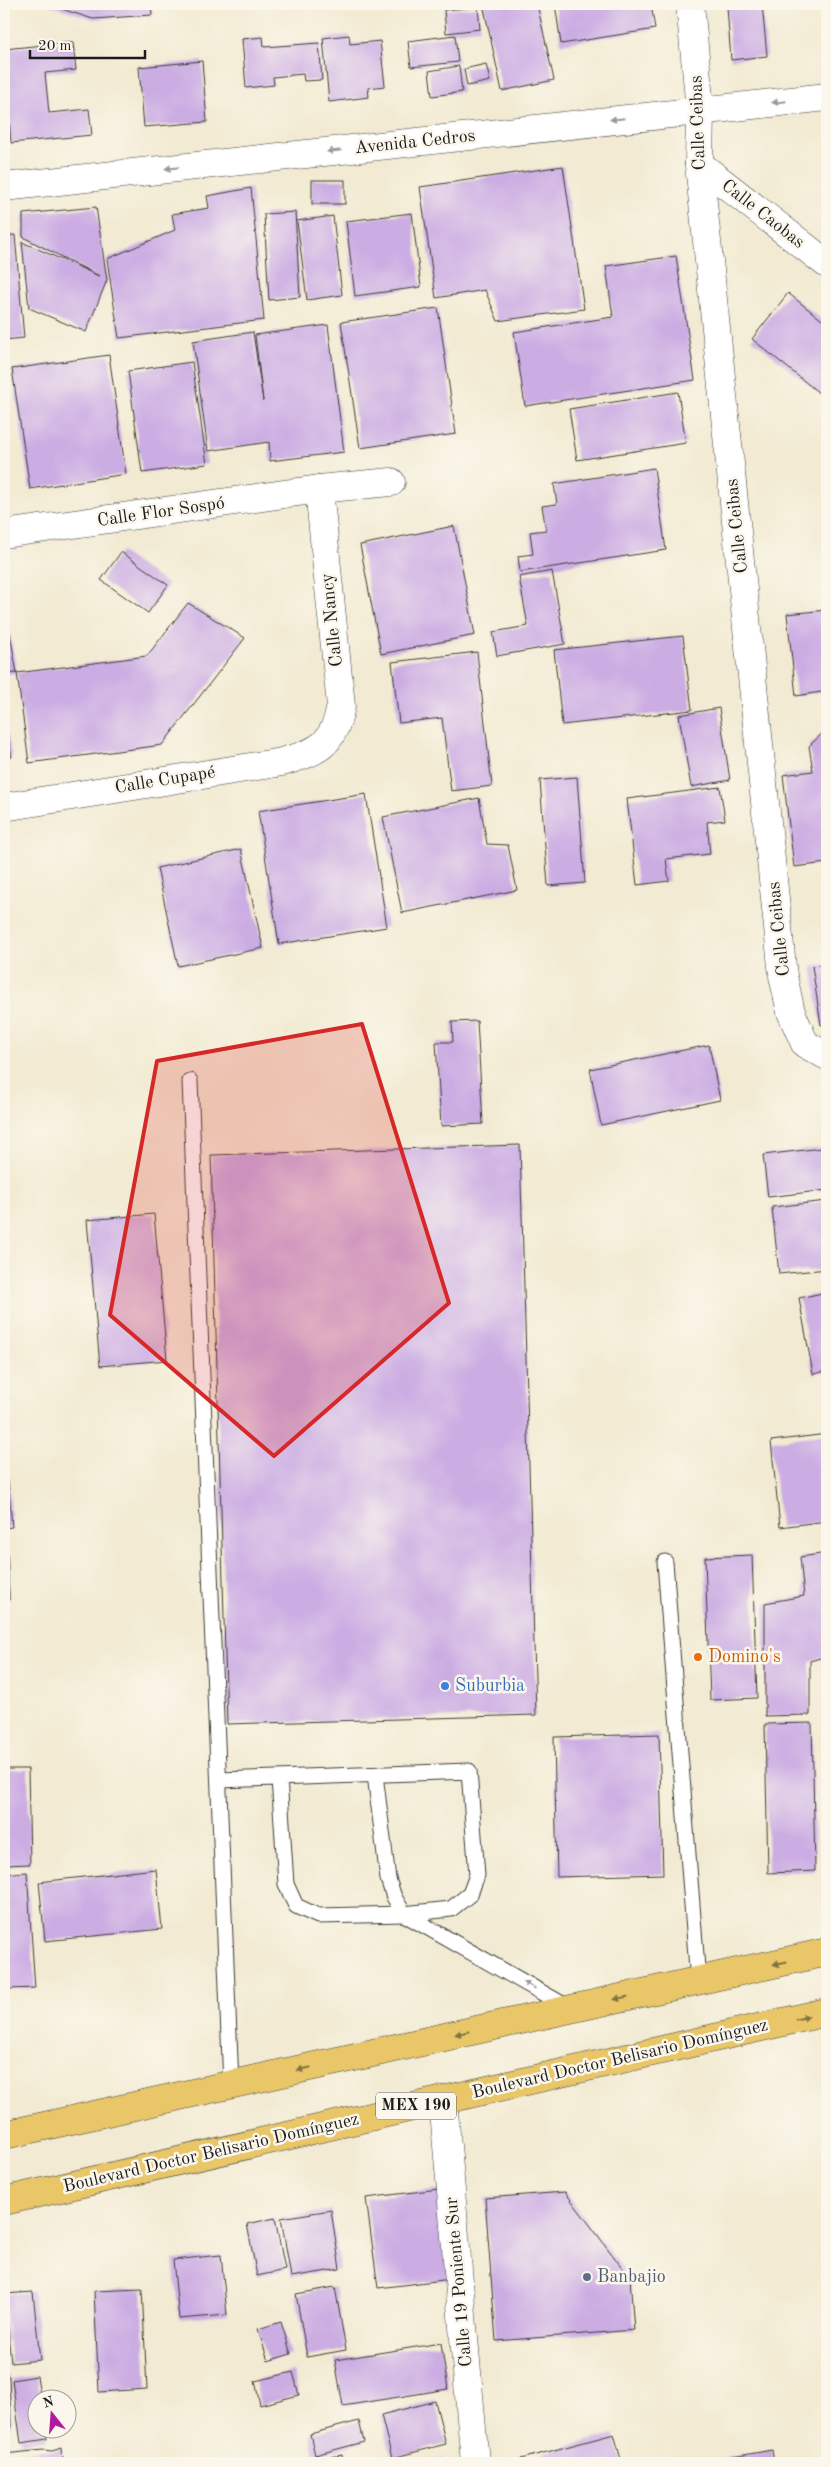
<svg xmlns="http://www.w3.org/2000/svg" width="831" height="2467" font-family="'Old Standard TT',serif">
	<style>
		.building { fill: #cbace3 }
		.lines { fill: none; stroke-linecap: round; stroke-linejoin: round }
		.service-casing { stroke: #3c3b37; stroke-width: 17 }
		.minor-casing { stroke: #3c3b37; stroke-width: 29 }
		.primary-casing { stroke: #3c3b37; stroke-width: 29 }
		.service { stroke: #fff; stroke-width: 15 }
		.minor { stroke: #fff; stroke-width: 28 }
		.primary { stroke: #e9c769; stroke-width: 28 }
		.oneway { fill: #999 }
		.oneway2 { fill: #827242 }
		.marked { fill: #d62828; fill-opacity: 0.2; stroke: #d62828; stroke-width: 4; stroke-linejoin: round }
		.food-dot { fill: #e8710a; stroke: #fbf7ec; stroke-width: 2 }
		.shop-dot { fill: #3f7fe0; stroke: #fbf7ec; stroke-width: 2 }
		.service-dot { fill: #5c6f8a; stroke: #fbf7ec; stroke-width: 2 }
		.labels { text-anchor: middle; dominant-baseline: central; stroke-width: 5; stroke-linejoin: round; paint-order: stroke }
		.shield { fill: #fbf7ec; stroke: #5f5e5a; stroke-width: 1 }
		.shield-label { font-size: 16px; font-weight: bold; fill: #1c1c1c }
		.street-label { font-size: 18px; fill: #1c1c1c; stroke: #fbf7ec }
		.food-label { font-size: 18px; fill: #c56008; stroke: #fbf7ec; text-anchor: start }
		.shop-label { font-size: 18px; fill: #366cbe; stroke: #fbf7ec; text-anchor: start }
		.service-label { font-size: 18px; fill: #4e5e75; stroke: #fbf7ec; text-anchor: start }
	</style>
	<rect width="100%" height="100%" fill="#fbf7ec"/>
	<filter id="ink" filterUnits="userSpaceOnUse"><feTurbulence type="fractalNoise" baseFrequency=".02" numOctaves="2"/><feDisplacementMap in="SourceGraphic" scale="10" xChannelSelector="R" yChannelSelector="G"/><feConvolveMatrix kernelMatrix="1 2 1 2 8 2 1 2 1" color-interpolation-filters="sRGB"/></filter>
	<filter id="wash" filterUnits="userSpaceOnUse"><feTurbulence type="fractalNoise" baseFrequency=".0096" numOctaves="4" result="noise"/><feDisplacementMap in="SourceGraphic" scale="20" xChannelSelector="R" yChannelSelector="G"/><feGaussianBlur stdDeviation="1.12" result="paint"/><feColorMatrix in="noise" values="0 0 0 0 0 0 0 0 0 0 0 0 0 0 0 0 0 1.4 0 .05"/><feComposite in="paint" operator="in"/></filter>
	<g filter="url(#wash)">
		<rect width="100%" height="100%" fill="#f2ead2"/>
		<g id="blocks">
			<g class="building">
				<polygon points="46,4 151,4 152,15 93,19"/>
				<polygon points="355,4 374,4 357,9"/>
				<polygon points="483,4 537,4 554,80 502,91"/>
				<polygon points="555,4 651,4 655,29 561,44"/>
				<polygon points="762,4 767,56 731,60 727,7"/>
				<polygon points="823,4 827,4 827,20 825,20"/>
				<polygon points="478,7 480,29 446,33 444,10"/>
				<polygon points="349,35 350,44 380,41 385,86 368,88 369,97 329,102 323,38"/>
				<polygon points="455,35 458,62 411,67 408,41"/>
				<polygon points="263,37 264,47 319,43 322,80 304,81 303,74 273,77 274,85 246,88 242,39"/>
				<polygon points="73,42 76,70 45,73 49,113 89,109 92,135 11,143 4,49"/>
				<polygon points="202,61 207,122 144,127 139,67"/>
				<polygon points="486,64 490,81 467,86 464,69"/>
				<polygon points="459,66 462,92 432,96 429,71"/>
				<polygon points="563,166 584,309 498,321 485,290 436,298 420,187"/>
				<rect x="312" y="180" width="33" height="24"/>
				<polygon points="251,188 264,320 119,338 107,259 175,230 172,214 209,208 207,196"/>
				<polygon points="96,207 107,280 86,332 29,308 22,242 99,276 23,237 23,214"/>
				<polygon points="295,212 300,297 269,300 264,214"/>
				<polygon points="412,213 421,287 355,296 346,221"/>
				<polygon points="333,216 342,295 307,300 297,221"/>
				<polygon points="15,235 24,338 4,340 4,236"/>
				<polygon points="676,256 695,380 525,406 514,332 613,317 606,266"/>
				<polygon points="788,293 827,324 827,392 824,397 752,339"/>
				<polygon points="438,308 456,434 360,448 341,322"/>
				<polygon points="328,325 344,452 270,461 269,442 208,451 193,341 253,332 263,401 255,335"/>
				<polygon points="109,355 126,474 30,489 12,369"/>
				<polygon points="192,362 207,464 142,473 128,371"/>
				<polygon points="678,392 686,443 577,460 569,409"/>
				<polygon points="654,468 666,550 520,572 518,556 533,554 530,532 546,530 542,506 557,504 554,484"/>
				<polygon points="454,526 475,635 381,654 360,545"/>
				<polygon points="121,552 168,585 148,613 101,580"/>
				<polygon points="552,571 565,644 497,656 493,632 528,626 519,577"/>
				<polygon points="188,603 245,638 162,745 29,763 17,673 147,656"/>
				<polygon points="4,606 5,606 17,673 4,674"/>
				<polygon points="827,610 827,691 796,696 787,614"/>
				<polygon points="683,636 692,710 562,725 554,650"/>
				<polygon points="477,652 492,786 451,791 442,718 399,723 392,662"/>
				<polygon points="719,708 730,780 691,787 679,715"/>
				<polygon points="4,717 12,757 4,758"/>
				<polygon points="827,729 827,863 794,867 783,775 813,771 809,746"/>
				<polygon points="577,777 585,883 548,886 540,780"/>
				<polygon points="720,787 725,820 707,822 710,854 666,859 669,881 637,885 627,799"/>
				<polygon points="366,794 387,927 279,944 258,811"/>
				<polygon points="479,798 487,844 508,845 517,890 402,913 383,817"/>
				<polygon points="241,849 263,948 178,966 157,868"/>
				<polygon points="823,920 827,920 827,956 826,956"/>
				<polygon points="827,964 827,1024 821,1025 812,966"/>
				<polygon points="477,1021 483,1124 441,1126 436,1042 453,1042 452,1022"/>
				<polygon points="709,1045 720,1100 601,1125 590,1069"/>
				<polygon points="520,1145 536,1715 227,1724 211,1155"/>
				<polygon points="822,1148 827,1190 768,1197 763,1155"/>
				<polygon points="827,1201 827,1269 779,1274 772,1207"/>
				<polygon points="154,1214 167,1360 100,1366 87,1220"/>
				<polygon points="827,1292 827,1371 813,1374 799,1298"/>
				<polygon points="4,1378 9,1399 4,1400"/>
				<polygon points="827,1434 827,1521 780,1527 771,1441"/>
				<polygon points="4,1481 8,1481 12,1527 4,1528"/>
				<polygon points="4,1544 7,1544 9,1600 4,1600"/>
				<polygon points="827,1553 827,1656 810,1661 810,1715 765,1716 765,1603 804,1596 800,1557"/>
				<polygon points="752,1555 757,1698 710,1700 705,1557"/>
				<polygon points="812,1723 815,1871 768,1873 765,1724"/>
				<polygon points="659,1734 663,1874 557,1877 554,1737"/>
				<polygon points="4,1769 28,1769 30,1864 4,1865"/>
				<polygon points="156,1869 162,1929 45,1941 39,1882"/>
				<polygon points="27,1872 35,1988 8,1989 4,1929 4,1874"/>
				<polygon points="439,2189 451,2279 378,2288 366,2198"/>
				<polygon points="565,2192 630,2278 634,2330 496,2341 485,2198"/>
				<polygon points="331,2210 340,2269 291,2277 281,2218"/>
				<polygon points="275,2218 285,2270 257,2276 247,2224"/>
				<polygon points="221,2255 227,2315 179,2319 173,2260"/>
				<polygon points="335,2287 346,2350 307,2357 296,2294"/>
				<polygon points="142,2289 147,2389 99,2392 94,2291"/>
				<polygon points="33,2292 40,2360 11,2363 4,2294"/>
				<polygon points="4,2312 8,2341 4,2341"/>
				<polygon points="281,2322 291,2354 268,2361 258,2329"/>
				<polygon points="441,2343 448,2389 343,2406 335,2360"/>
				<polygon points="293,2372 299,2395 260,2405 255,2381"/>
				<polygon points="4,2376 9,2376 11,2427 4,2428"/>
				<polygon points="37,2376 41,2400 38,2400 38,2430 45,2430 47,2439 21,2443 12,2380"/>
				<polygon points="435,2401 446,2444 392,2458 381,2415"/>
				<polygon points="359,2421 364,2442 315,2455 310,2434"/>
				<polygon points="614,2434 622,2463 522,2463 521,2459"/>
				<polygon points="62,2448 63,2463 4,2463 4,2454 43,2450 52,2451"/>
				<polygon points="772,2450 774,2463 706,2463 705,2462"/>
				<polygon points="342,2455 343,2463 300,2463 300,2462"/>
				<polygon points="443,2459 444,2463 425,2463 425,2462"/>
			</g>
		</g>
	</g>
	<g filter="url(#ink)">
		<use href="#blocks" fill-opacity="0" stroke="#3c3b37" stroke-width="1"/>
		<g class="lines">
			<g class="service-casing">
				<g id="service">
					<polyline points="190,1081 231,2085"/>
					<polyline points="665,1562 698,1981"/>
					<polyline points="375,1775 388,1879 394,1897 404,1914 569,2008"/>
					<polyline points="219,1780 469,1771 477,1875 470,1894 451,1909 404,1914 318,1916 296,1906 286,1884 279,1778"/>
				</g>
			</g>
			<g class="minor-casing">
				<g id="minor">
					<polyline points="690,4 700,110 699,164 783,976 791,1012 805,1044 827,1056"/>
					<polyline points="699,164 827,264"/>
					<polyline points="4,187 827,97"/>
					<polyline points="4,534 319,489 391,482"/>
					<path d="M4 807 282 762C319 751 333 746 341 706L319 489"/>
					<polyline points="443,2100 475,2463"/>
				</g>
			</g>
			<g class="primary-casing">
				<g id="primary">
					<polyline points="4,2135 827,1952"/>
					<polyline points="4,2201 827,2012"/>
				</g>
			</g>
			<use href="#service" class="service"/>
			<use href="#minor" class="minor"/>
			<use href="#primary" class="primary"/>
		</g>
		<defs><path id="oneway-solid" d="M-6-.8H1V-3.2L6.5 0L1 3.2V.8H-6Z" transform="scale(1.25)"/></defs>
		<g class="oneway">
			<use href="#oneway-solid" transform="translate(779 102) rotate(174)"/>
			<use href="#oneway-solid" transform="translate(617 119) rotate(174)"/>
			<use href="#oneway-solid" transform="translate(334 151) rotate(174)"/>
			<use href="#oneway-solid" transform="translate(172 168) rotate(174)"/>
			<use href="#oneway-solid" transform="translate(529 1985) rotate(-150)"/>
		</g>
		<g class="oneway2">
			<use href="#oneway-solid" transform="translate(780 1963) rotate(168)"/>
			<use href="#oneway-solid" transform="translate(621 1998) rotate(168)"/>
			<use href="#oneway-solid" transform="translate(802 2018) rotate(-13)"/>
			<use href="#oneway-solid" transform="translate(462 2033) rotate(167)"/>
			<use href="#oneway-solid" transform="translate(304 2069) rotate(167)"/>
		</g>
	</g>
	<path class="marked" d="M362 1024 449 1303 274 1456 110 1315 157 1061Z"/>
	<circle class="food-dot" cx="698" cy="1657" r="5"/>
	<circle class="shop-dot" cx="445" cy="1686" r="5"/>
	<circle class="service-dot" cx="587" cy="2277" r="5"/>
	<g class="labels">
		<rect class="shield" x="376" y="2092.5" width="80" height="27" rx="4"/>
		<g class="shield-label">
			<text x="416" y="2106">MEX 190</text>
		</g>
		<g class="street-label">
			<text transform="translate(698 123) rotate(-92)">Calle Ceibas</text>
			<text transform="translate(415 142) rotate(-6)">Avenida Cedros</text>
			<text transform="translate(763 214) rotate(38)">Calle Caobas</text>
			<text transform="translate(161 512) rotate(-8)">Calle Flor Sospó</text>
			<text transform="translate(737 526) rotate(-96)">Calle Ceibas</text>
			<text transform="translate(332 620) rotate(-96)">Calle Nancy</text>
			<text transform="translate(165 780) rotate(-9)">Calle Cupapé</text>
			<text transform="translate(779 929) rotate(-96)">Calle Ceibas</text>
			<text transform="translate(620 2059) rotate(-13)">Boulevard Doctor Belisario Domínguez</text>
			<text transform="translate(211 2153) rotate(-13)">Boulevard Doctor Belisario Domínguez</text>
			<text transform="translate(459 2282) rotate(-95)">Calle 19 Poniente Sur</text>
		</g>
		<g class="food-label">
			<text x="708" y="1657">Domino's</text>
		</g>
		<g class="shop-label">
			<text x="455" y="1686">Suburbia</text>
		</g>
		<g class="service-label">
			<text x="597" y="2277">Banbajio</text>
		</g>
	</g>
	<rect width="831" height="2467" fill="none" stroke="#fbf7ec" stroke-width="20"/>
	<g transform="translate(52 2414) rotate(343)"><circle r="24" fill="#fbf7ec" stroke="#a29f99"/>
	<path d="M0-4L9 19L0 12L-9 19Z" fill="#b5179e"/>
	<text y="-8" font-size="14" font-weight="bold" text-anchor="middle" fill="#1c1c1c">N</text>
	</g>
	<path d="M30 50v8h115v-8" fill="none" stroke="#1c1c1c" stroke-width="2.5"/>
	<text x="38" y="50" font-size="15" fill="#1c1c1c" stroke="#fbf7ec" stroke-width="4" paint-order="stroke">20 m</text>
</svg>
